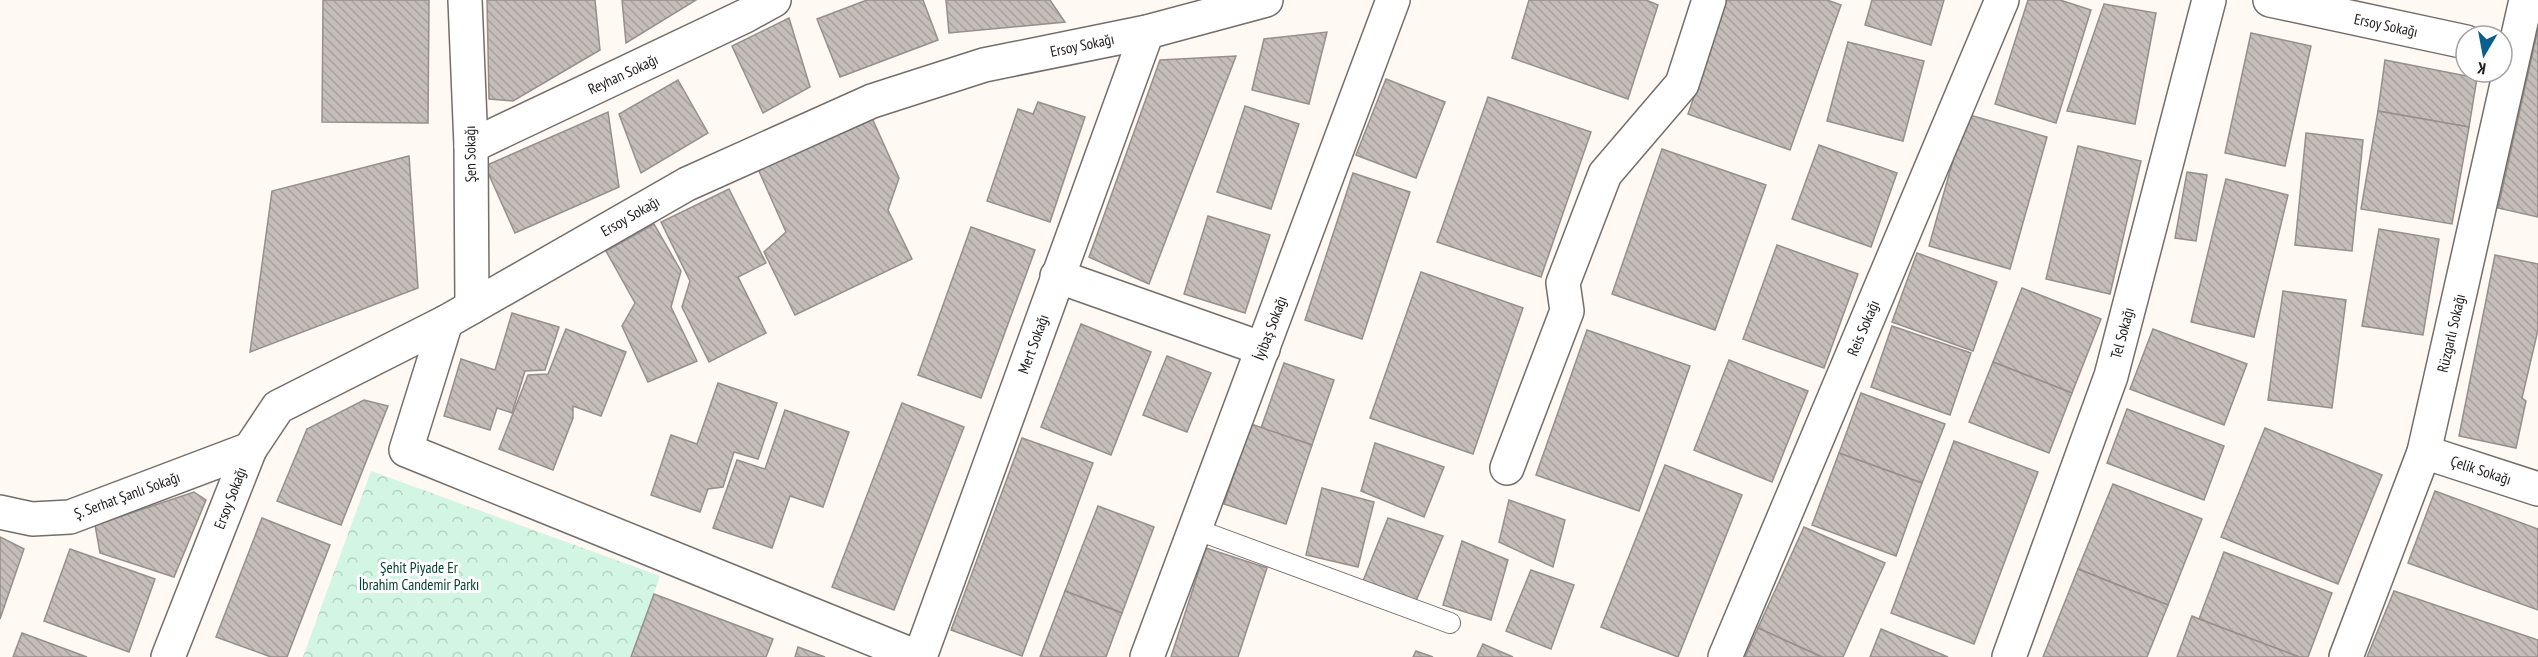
<svg xmlns="http://www.w3.org/2000/svg" width="2538" height="657" font-family="'PT Sans Narrow',sans-serif">
	<style>
		.park { fill: url(#park-crowns) }
		.building { fill: url(#building-back-hatch); stroke: #968f8c; stroke-width: 1.5 }
		.lines { fill: none; stroke-linecap: round; stroke-linejoin: round }
		.service-casing { stroke: #746e6a; stroke-width: 22 }
		.minor-casing { stroke: #746e6a; stroke-width: 36 }
		.service { stroke: #fff; stroke-width: 20 }
		.minor { stroke: #fff; stroke-width: 33 }
		.labels { text-anchor: middle; dominant-baseline: central; stroke-width: 6; stroke-linejoin: round; paint-order: stroke }
		.street-label { font-size: 15px; fill: #1c1918; stroke: #fff }
		.park-label { font-size: 15px; fill: #01442d; stroke: #fff }
	</style>
	<defs>
		<pattern id="park-crowns" width="20" height="18" patternUnits="userSpaceOnUse" patternTransform="scale(1.5)"><rect width="20" height="18" fill="#d2f6e3"/><path d="M2 6a3 3 0 1 1 6 0M12 15a3 3 0 1 1 6 0" fill="none" stroke="#b4d2c2"/></pattern>
		<pattern id="building-back-hatch" width="6" height="6" patternUnits="userSpaceOnUse" patternTransform="scale(1.5)"><rect width="6" height="6" fill="#c4bdb9"/><path d="M-1 5l2 2M0 0l6 6M5-1l2 2" fill="none" stroke="#a8a29e"/></pattern>
	</defs>
	<rect width="100%" height="100%" fill="#fff8f3"/>
	<polygon class="park" points="371,471 660,576 631,657 303,657"/>
	<g class="building">
		<polygon points="323,0 429,0 428,123 322,122"/>
		<polygon points="487,0 595,0 600,50 513,101 489,99"/>
		<polygon points="622,0 696,0 626,43"/>
		<polygon points="867,0 923,0 938,40 840,77 817,19"/>
		<polygon points="946,0 1050,0 1065,22 949,33"/>
		<polygon points="1529,0 1646,0 1658,5 1628,99 1512,58"/>
		<polygon points="1727,0 1827,0 1841,5 1790,150 1688,114"/>
		<polygon points="1872,0 1944,0 1931,45 1865,25"/>
		<polygon points="2028,0 2060,0 2091,10 2056,123 1995,104"/>
		<polygon points="2104,4 2156,13 2135,124 2067,111"/>
		<polygon points="789,18 810,87 763,113 732,46"/>
		<polygon points="2538,29 2538,217 2498,208"/>
		<polygon points="1327,32 1309,104 1252,90 1264,39"/>
		<polygon points="2251,33 2311,46 2285,166 2225,153"/>
		<polygon points="1848,42 1924,61 1903,141 1827,121"/>
		<polygon points="1236,56 1149,284 1089,257 1160,60"/>
		<polygon points="2385,60 2477,78 2469,127 2378,111"/>
		<polygon points="1386,79 1445,102 1416,178 1356,155"/>
		<polygon points="678,80 708,133 641,173 619,114"/>
		<polygon points="1488,97 1591,132 1541,277 1437,242"/>
		<polygon points="1038,102 1085,117 1050,222 987,201 1018,109 1033,114"/>
		<polygon points="1245,106 1299,124 1271,209 1217,192"/>
		<polygon points="2378,111 2469,127 2452,224 2361,209"/>
		<polygon points="608,112 619,187 515,233 485,166"/>
		<polygon points="1966,114 2047,137 2010,269 1929,246"/>
		<polygon points="872,118 899,178 888,210 912,259 795,315 764,252 786,232 758,169"/>
		<polygon points="2306,133 2363,140 2352,251 2295,245"/>
		<polygon points="1819,145 1897,173 1871,247 1792,219"/>
		<polygon points="2078,146 2141,161 2110,294 2046,279"/>
		<polygon points="1662,149 1766,185 1715,330 1612,294"/>
		<polygon points="409,156 418,288 250,352 272,191"/>
		<polygon points="2187,172 2207,175 2196,241 2175,238"/>
		<polygon points="1353,173 1410,192 1362,339 1305,320"/>
		<polygon points="2226,179 2288,195 2254,337 2191,322"/>
		<polygon points="729,189 766,263 738,277 766,333 709,362 682,307 690,281 661,222"/>
		<polygon points="1208,216 1270,235 1245,313 1184,294"/>
		<polygon points="654,224 681,271 671,307 697,361 648,382 622,326 635,303 606,251"/>
		<polygon points="971,227 1035,250 981,398 918,375"/>
		<polygon points="2379,229 2439,239 2423,335 2362,326"/>
		<polygon points="1777,245 1858,274 1824,368 1743,339"/>
		<polygon points="1917,253 1997,282 1973,351 1892,322"/>
		<polygon points="2495,255 2538,264 2538,330 2522,398 2526,401 2516,448 2459,436"/>
		<polygon points="1421,272 1523,308 1473,454 1370,418"/>
		<polygon points="2022,288 2101,319 2072,393 1993,362"/>
		<polygon points="2283,291 2346,300 2332,408 2268,400"/>
		<polygon points="512,313 559,327 545,370 525,371 512,413 497,408 490,430 444,416 461,359 495,370"/>
		<polygon points="1081,324 1151,352 1111,455 1041,427"/>
		<polygon points="1892,326 1971,353 1950,415 1871,387"/>
		<polygon points="566,329 626,352 601,416 573,406 573,418 553,470 499,449 528,375 548,374"/>
		<polygon points="2153,329 2247,364 2224,425 2130,389"/>
		<polygon points="1587,330 1690,366 1639,511 1536,475"/>
		<polygon points="1167,356 1211,373 1187,432 1143,415"/>
		<polygon points="1729,360 1808,391 1772,482 1694,450"/>
		<polygon points="1993,362 2072,393 2049,453 1969,422"/>
		<polygon points="1284,363 1334,380 1312,445 1261,428"/>
		<polygon points="718,383 777,403 758,459 734,452 723,487 708,489 700,512 651,495 671,435 697,444"/>
		<polygon points="1861,393 1945,424 1922,483 1839,453"/>
		<polygon points="364,400 388,406 341,525 277,501 307,429"/>
		<polygon points="902,403 964,427 894,610 832,587"/>
		<polygon points="2127,409 2224,446 2204,500 2107,463"/>
		<polygon points="785,410 849,432 823,507 790,496 772,548 713,528 737,460 765,469"/>
		<polygon points="1251,424 1312,445 1286,524 1224,504"/>
		<polygon points="2265,428 2382,475 2338,584 2221,537"/>
		<polygon points="1022,438 1093,463 1022,656 951,630"/>
		<polygon points="1954,441 2038,472 1974,644 1891,613"/>
		<polygon points="1375,443 1444,467 1424,517 1361,491"/>
		<polygon points="1839,453 1922,483 1896,556 1812,525"/>
		<polygon points="1665,465 1742,495 1678,657 1601,627"/>
		<polygon points="2113,484 2202,519 2168,605 2078,569"/>
		<polygon points="1322,488 1374,502 1358,567 1306,555"/>
		<polygon points="2435,491 2538,529 2538,610 2408,563"/>
		<polygon points="194,492 206,500 174,577 100,553 95,525"/>
		<polygon points="1509,500 1565,520 1553,567 1499,542"/>
		<polygon points="1098,506 1154,527 1122,613 1065,591"/>
		<polygon points="262,518 330,545 287,657 271,657 216,637"/>
		<polygon points="1388,518 1443,536 1416,601 1363,581"/>
		<polygon points="1804,527 1885,563 1843,657 1822,657 1758,628"/>
		<polygon points="0,537 24,549 0,619"/>
		<polygon points="1462,541 1508,560 1491,620 1443,605"/>
		<polygon points="1206,548 1267,568 1238,657 1171,657"/>
		<polygon points="70,549 155,579 129,652 44,621"/>
		<polygon points="2224,552 2332,593 2308,657 2299,657 2199,619"/>
		<polygon points="2078,569 2168,605 2147,657 2043,657"/>
		<polygon points="1531,570 1574,585 1551,649 1506,631"/>
		<polygon points="1065,591 1122,613 1106,657 1040,657"/>
		<polygon points="2394,591 2538,640 2538,657 2367,657"/>
		<polygon points="654,594 773,639 766,657 631,657"/>
		<polygon points="2192,616 2199,619 2299,657 2177,657"/>
		<polygon points="1758,628 1822,657 1745,657"/>
		<polygon points="1881,629 1948,657 1870,657"/>
		<polygon points="22,633 87,657 13,657"/>
		<polygon points="1483,644 1513,657 1477,657"/>
		<polygon points="798,647 825,657 795,657"/>
		<polygon points="1416,651 1433,657 1413,657"/>
	</g>
	<g class="lines">
		<g class="service-casing">
			<polyline id="service" points="1195,529 1450,623"/>
		</g>
		<g class="minor-casing">
			<g id="minor">
				<polyline points="465,0 471,146 472,307"/>
				<polyline points="2270,0 2466,42"/>
				<polyline points="471,146 745,16 774,0"/>
				<polyline points="1057,276 1263,349"/>
				<polyline points="446,322 406,450 917,657"/>
				<polyline points="2424,452 2538,489"/>
				<polyline points="1507,468 1567,311 1563,283 1605,174 1682,84 1709,0"/>
				<polyline points="0,512 32,519 70,517 250,449"/>
				<polyline points="168,657 250,449 278,407 446,322 687,184 872,101 984,65 1147,32 1266,0"/>
				<polyline points="920,657 1147,32"/>
				<polyline points="1147,657 1393,0"/>
				<polyline points="1725,657 2002,0"/>
				<polyline points="2009,657 2111,376 2209,0"/>
				<polyline points="2346,657 2424,452 2526,0"/>
			</g>
		</g>
		<use href="#service" class="service"/>
		<use href="#minor" class="minor"/>
	</g>
	<g class="labels">
		<g class="street-label">
			<text transform="translate(2386 25) rotate(12)">Ersoy Sokağı</text>
			<text transform="translate(1082 45) rotate(-12)">Ersoy Sokağı</text>
			<text transform="translate(623 74) rotate(-25)">Reyhan Sokağı</text>
			<text transform="translate(470 154) rotate(-91)">Şen Sokağı</text>
			<text transform="translate(630 216) rotate(-30)">Ersoy Sokağı</text>
			<text transform="translate(1270 328) rotate(-69)">İyibaş Sokağı</text>
			<text transform="translate(1863 328) rotate(-67)">Reis Sokağı</text>
			<text transform="translate(2122 333) rotate(-75)">Tel Sokağı</text>
			<text transform="translate(2451 333) rotate(-77)">Rüzgarlı Sokağı</text>
			<text transform="translate(1033 344) rotate(-70)">Mert Sokağı</text>
			<text transform="translate(2481 470) rotate(18)">Çelik Sokağı</text>
			<text transform="translate(127 495) rotate(-20)">Ş. Serhat Şanlı Sokağı</text>
			<text transform="translate(230 498) rotate(-69)">Ersoy Sokağı</text>
		</g>
		<g class="park-label">
			<text x="419" y="567">Şehit Piyade Er<tspan x="419" dy="17">İbrahim Candemir Parkı</tspan></text>
		</g>
	</g>
	<g transform="translate(2484 54) rotate(190)"><circle r="28" fill="#ffffff" stroke="#a4a3a3" stroke-width="1.5"/>
	<path d="M0-4.5L10 22L0 15L-10 22Z" fill="#0b5f90"/>
	<text y="-9" font-size="16" font-weight="bold" text-anchor="middle" fill="#1c1918">K</text>
	</g>
</svg>
